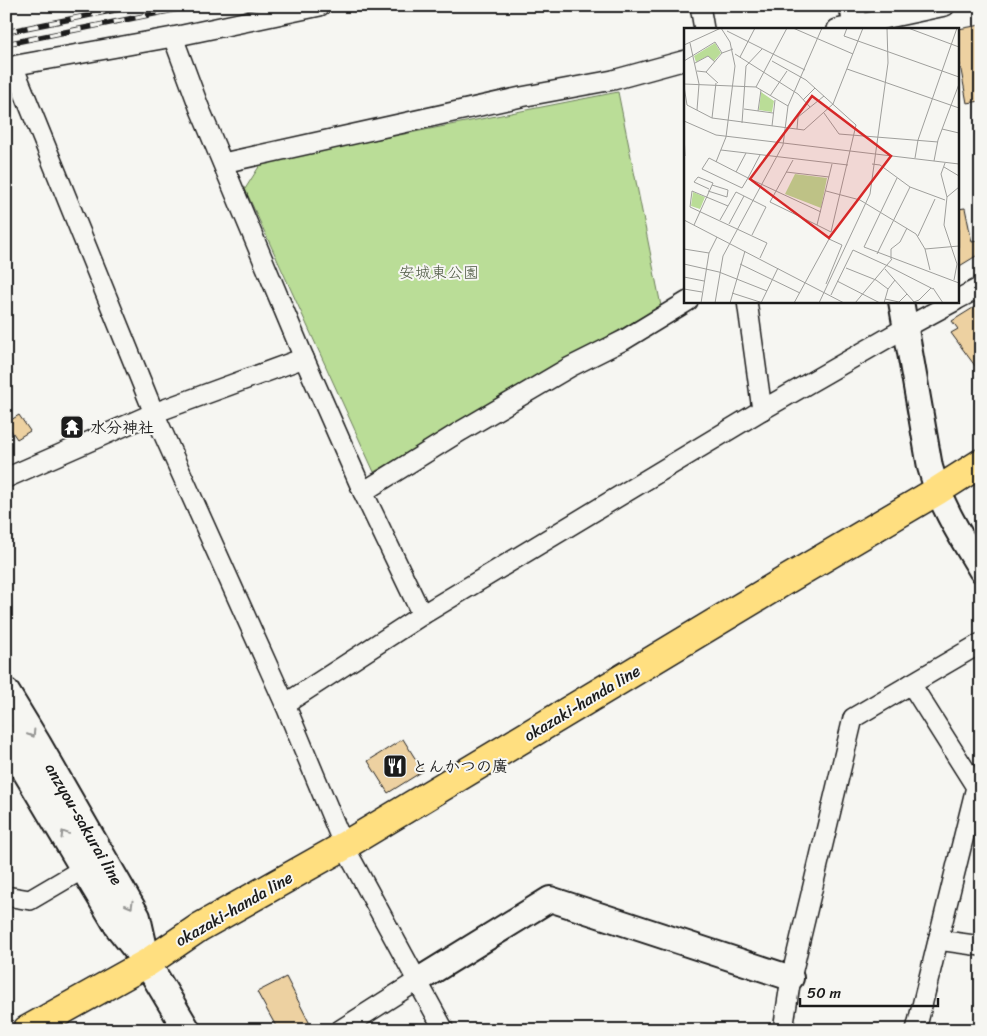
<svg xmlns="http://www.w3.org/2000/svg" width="987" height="1036" font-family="Sriracha,'Klee One',sans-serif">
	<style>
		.green { fill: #badd97; stroke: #6b7c5a }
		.building { fill: #edd1a1; stroke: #1c1c1c }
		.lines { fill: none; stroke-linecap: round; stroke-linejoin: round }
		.minor-casing { stroke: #1c1c1c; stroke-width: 22 }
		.tertiary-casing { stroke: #1c1c1c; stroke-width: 28 }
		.secondary-casing { stroke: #1c1c1c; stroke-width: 30 }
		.primary-casing { stroke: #1c1c1c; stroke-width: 31 }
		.minor { stroke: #f6f6f2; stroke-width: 19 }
		.tertiary { stroke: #f6f6f2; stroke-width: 24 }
		.secondary { stroke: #f6f6f2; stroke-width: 26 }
		.primary { stroke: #ffdf80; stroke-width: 28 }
		.rail-casing { stroke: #1c1c1c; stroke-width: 5.5 }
		.rail { stroke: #f6f6f2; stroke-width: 4; stroke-dasharray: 11; stroke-linecap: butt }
		.oneway { stroke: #949492 }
		.labels { text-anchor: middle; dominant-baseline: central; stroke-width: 4; stroke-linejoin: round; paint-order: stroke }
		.park-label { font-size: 16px; fill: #4b5641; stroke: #f6f6f2 }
		.poi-label { font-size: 16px; font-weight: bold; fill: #1c1c1c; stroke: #f6f6f2; text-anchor: start }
		.street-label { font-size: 16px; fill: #1c1c1c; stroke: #f6f6f2 }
		.inset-road { fill: none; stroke: #9f9f9c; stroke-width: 1 }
		.view { fill: #d62828; fill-opacity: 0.15; stroke: #d62828; stroke-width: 2.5 }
		.inset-edge { fill: none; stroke: #1c1c1c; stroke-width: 2.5 }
	</style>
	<rect width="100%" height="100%" fill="#f6f6f2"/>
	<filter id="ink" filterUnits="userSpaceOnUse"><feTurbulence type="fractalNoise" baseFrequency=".02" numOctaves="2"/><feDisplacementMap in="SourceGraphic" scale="10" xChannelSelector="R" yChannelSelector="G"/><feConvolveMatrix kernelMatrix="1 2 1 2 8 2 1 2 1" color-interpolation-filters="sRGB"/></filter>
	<g filter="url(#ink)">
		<polygon class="green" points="618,92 661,306 374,472 245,189 262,162"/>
		<g class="building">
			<polygon points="981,25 981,101 967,103 958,54 958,29"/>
			<polygon points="965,208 972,242 977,241 981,247 981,253 958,267 958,209"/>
			<polygon points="981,303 981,374 951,333 958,329 952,321"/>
			<polygon points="19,415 30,431 17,439 6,423"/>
			<polygon points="403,739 423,771 388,793 368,761"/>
			<polygon points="286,977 310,1024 299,1030 278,1030 257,992"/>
		</g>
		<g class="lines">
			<g class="minor-casing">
				<g id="minor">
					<polyline points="700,6 704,29"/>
					<polyline points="837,29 945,6"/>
					<polyline points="173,37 320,6"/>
					<polyline points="223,163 521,97 613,80 686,60"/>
					<polyline points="958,299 981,287"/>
					<polyline points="747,301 762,410"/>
					<polyline points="6,478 154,413 304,358"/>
					<polyline points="363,492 461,431 570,367 624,340 688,301"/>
					<polyline points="422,615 363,492 304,358 199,107 173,37 17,65 16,73 154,413 285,704 344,846 444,1030"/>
					<polyline points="911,684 976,787 916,1030"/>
					<polyline points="285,704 422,615 762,410 905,328 955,301"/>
					<polyline points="6,896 30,900 93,863"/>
					<polyline points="938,940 981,946"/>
					<polyline points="340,1030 417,981"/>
					<polyline points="783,1030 791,978 853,718 981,643"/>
				</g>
			</g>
			<g class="tertiary-casing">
				<g id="tertiary">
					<polyline points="852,6 856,29"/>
					<path d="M901 301 930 467C941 506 960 535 981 570"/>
					<polyline points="417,981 550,899 791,978"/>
				</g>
			</g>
			<g class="secondary-casing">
				<g id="secondary">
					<polyline points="6,692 37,743 137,917 146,957"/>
					<polyline points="6,738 119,928 147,963 187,1030"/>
				</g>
			</g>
			<g class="primary-casing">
				<polyline id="primary" points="27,1030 147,963 200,927 344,846 786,580 937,491 981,463"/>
			</g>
			<use href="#minor" class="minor"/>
			<use href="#tertiary" class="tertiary"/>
			<use href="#secondary" class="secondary"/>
			<use href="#primary" class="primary"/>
			<g class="rail-casing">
				<g id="rail">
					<polyline points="6,32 135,6"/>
					<polyline points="6,44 193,6"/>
				</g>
			</g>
			<use href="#rail" class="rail"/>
		</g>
		<defs><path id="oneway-chevron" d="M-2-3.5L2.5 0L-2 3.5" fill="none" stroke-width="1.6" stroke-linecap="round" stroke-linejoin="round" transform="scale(1.25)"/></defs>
		<g class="oneway">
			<use href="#oneway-chevron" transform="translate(32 734) rotate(58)"/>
			<use href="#oneway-chevron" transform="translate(64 834) rotate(-121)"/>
			<use href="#oneway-chevron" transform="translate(130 905) rotate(60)"/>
		</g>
	</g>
	<defs>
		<g id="temple-square" transform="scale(1.25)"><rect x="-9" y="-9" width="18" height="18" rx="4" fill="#1c1c1c" stroke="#f6f6f2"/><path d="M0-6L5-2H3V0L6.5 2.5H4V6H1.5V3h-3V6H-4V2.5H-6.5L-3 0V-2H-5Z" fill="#fff"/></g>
		<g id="restaurant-square" transform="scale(1.25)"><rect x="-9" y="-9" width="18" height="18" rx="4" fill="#1c1c1c" stroke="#f6f6f2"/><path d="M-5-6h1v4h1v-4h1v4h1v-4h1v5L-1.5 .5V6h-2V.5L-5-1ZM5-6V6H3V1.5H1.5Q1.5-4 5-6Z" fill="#fff"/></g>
	</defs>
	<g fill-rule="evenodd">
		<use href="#temple-square" x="72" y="427"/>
		<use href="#restaurant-square" x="395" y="766"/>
	</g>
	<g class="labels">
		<g class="park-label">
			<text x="439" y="272">安城東公園</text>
		</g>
		<g class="poi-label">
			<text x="90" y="427">水分神社</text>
			<text x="412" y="766">とんかつの廣</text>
		</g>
		<g class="street-label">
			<text transform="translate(582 703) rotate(-31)">okazaki-handa line</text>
			<text transform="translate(84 824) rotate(60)">anzyou-sakurai line</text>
			<text transform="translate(234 909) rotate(-30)">okazaki-handa line</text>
		</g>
	</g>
	<g transform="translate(684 28)">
		<rect width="275" height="275" fill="#f6f6f2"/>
		<path d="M31 15 37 25 30 33 24 28 12 34 10 28ZM77 64 90 73 88 84 75 82ZM111 146 143 150 137 180 101 166ZM9 164 21 169 16 181 7 178Z" fill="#badd97"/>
		<path class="inset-road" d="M109 0 169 26M163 0 160 8 275 49M224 0 275 19M43 3 121 42M6 15 15 56 13 82M0 17 37 0M51 26 114 66 126 79M56 29 71 0M0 33 31 14 38 25M88 33 122 52 172 97 147 204 133 197 148 136M11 35 24 28 31 34M163 41 275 80M13 43 22 44 38 25 49 21M22 44 34 55M0 56 72 59 104 78M0 58 3 77 28 90 120 102 149 76 179 0M72 59 103 0M86 68 103 43M119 72 131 60M60 81 89 85M74 83 77 62M140 85 155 106 254 114M28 90 32 55M0 93 32 107 275 136M58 95 62 38 78 21M88 98 91 72M113 101 114 89 140 68M258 101 275 105M0 104 1 128M37 122 164 137M76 127 64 150 58 160 18 141 25 130 64 150 137 184M231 130 234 112 273 0M109 132 86 174 133 197M250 133 254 112 275 56M32 134 42 109 51 38 46 14 37 0M261 135 257 146 263 169 260 197 273 236 270 252M188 136 196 137 226 159 261 172M260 139 275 148M52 144 62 125M102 144 145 149M213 150 180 219 275 255M24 163 43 169 44 162 28 157M142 163 176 172 232 206 241 221 246 242M263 169 275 159M44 178 8 163 6 179 83 215 76 230M0 192 160 275M36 192 52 164 82 179 68 207M45 196 60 168M10 197 29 155 14 149 10 154 25 161M234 208 251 171M0 221 25 225M241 221 275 218M193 226 226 159M207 231V221L216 214 223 200M0 236 35 244 83 263M56 236 116 265M204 238 249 261M162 240 192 252 204 261M201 241 231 275M0 249 20 253M153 253 196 275M249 260 259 275M0 261 18 264M48 265 79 275M147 267 169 222 204 238M201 271 215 274 223 266M17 275 25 225 33 209M31 275 39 228 99 117 104 78 138 0M46 275 61 223M77 275 94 240M110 275 145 211 158 217 142 256M135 275 186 166 204 35 203 0M171 275 208 231M200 275 204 261 211 252M227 275 235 272 247 260"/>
		<path class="view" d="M128 68 207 128 145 210 66 151Z"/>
		<rect width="275" height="275" class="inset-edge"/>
	</g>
	<rect width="987" height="1036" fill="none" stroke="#f6f6f2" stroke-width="25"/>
	<rect x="12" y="12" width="962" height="1011" fill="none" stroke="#1c1c1c" stroke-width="2" filter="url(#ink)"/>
	<path d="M800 998v8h138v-8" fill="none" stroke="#1c1c1c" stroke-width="2.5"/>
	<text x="807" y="998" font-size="15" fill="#1c1c1c" stroke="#f6f6f2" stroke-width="4" paint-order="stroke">50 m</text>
</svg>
